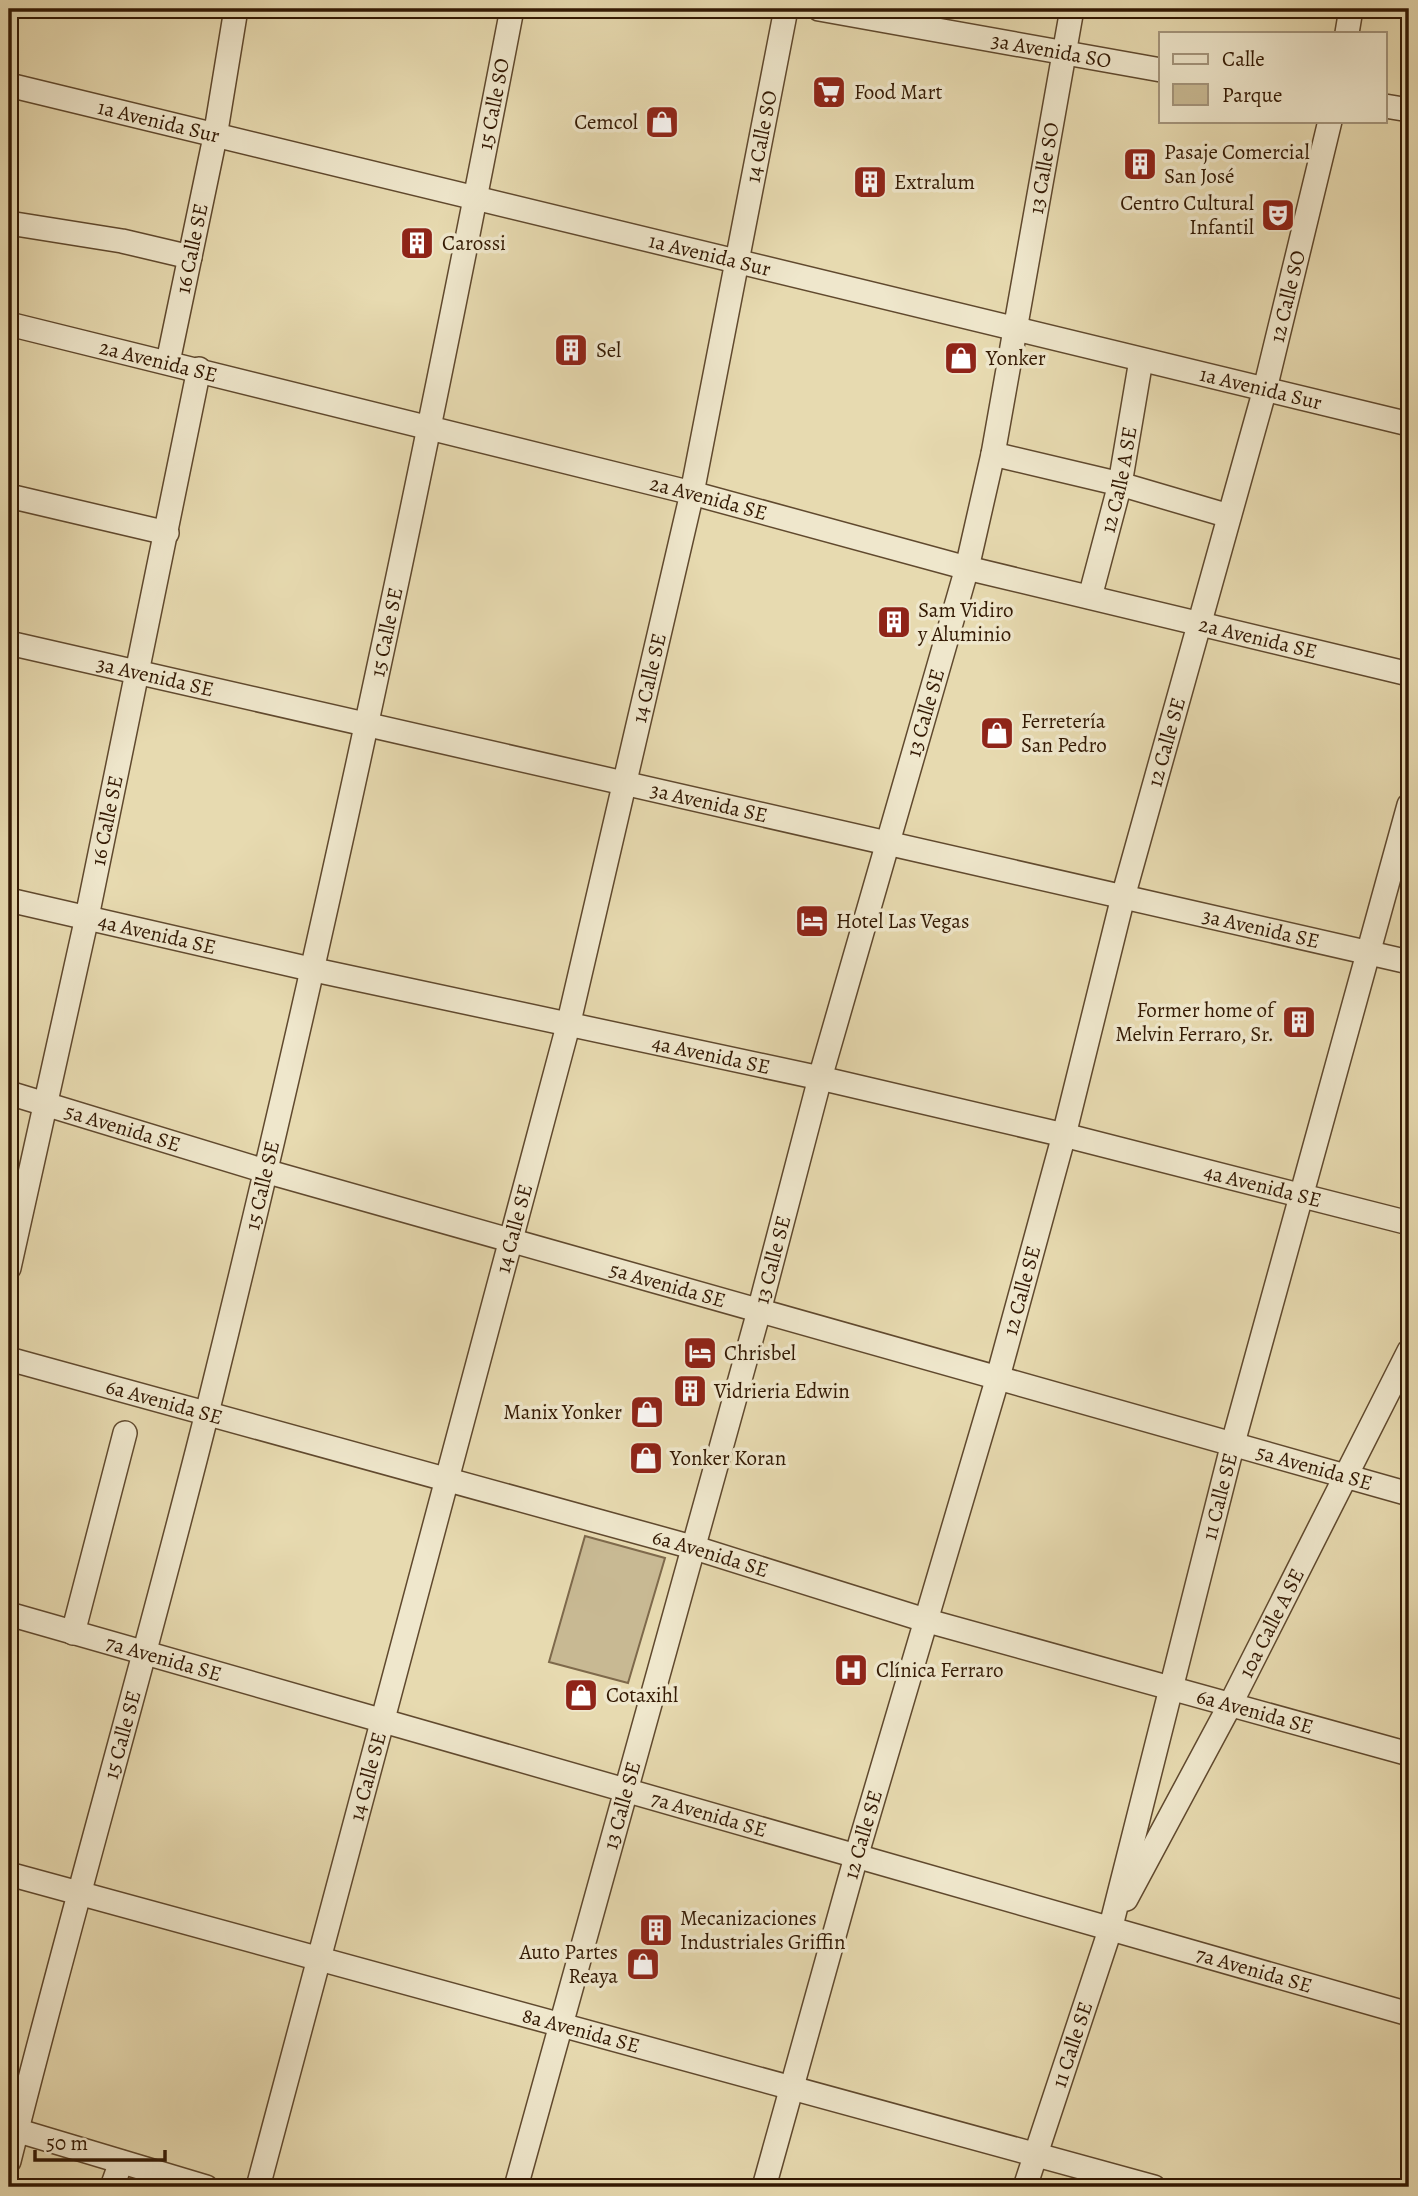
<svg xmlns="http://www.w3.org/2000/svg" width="1418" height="2196" font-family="Alegreya,serif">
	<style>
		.green { fill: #c8b993; stroke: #7e694b; stroke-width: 2 }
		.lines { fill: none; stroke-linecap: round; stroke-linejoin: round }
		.minor-casing { stroke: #60492e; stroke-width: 26 }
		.minor { stroke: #efe7cc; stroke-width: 23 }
		.labels { text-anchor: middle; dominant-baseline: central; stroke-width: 7; stroke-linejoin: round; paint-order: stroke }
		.street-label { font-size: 21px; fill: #331903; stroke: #efe7cc }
		.poi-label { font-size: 21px; fill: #331903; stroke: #efe7cc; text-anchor: start }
	</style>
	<rect width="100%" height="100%" fill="#e7dab0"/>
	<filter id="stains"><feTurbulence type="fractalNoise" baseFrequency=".00286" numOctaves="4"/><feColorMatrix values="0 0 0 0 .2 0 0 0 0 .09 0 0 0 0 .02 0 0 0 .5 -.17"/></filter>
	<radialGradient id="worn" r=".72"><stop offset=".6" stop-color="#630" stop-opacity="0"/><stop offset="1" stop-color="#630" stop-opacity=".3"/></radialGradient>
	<polygon class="green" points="585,1536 665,1558 628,1683 549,1662"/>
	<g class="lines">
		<g class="minor-casing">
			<g id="minor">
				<path id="s1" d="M819 9 1161 70"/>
				<polyline points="1347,33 1351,9"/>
				<path id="s2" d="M9 85 1409 424"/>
				<polyline points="1385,106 1409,110"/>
				<polyline points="9,223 122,241 190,257"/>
				<path id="s3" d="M9 324 692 493 967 568 1409 674"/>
				<path id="s4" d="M168 362 215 137 236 9"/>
				<polyline points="993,454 1120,484 1229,516"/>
				<polyline points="9,496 167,533"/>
				<path id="s5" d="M1090 597 1120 484 1141 360"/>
				<path id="s6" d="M9 643 1409 962"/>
				<path id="s7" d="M9 900 310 969 820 1078 1064 1135 1409 1223"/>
				<path id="s8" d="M9 1093 265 1171 1409 1494"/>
				<path id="s9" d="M9 1268 87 917 199 369"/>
				<path id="s10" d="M9 1359 692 1547 928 1621 1409 1754"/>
				<path id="s11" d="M9 1614 1409 2014"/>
				<polyline points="73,1633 125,1433"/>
				<path id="s12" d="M9 1874 1154 2187"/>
				<path id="s13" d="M1126 1899 1230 1705 1409 1351"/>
				<polyline points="9,2128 206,2187"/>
				<path id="s14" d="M9 2161C72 1910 145 1661 208 1409 323 946 422 478 512 9"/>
				<polyline points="112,2187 121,2162"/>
				<path id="s15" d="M258 2187 568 1026 692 493 786 9"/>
				<path id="s16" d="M516 2187 759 1311 820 1078 967 568 993 454 1072 9"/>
				<path id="s17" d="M764 2187 856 1857 998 1377 1064 1135 1123 897 1265 389 1330 121"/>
				<path id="s18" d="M1025 2187 1110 1930 1233 1443 1409 805"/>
			</g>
		</g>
		<use href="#minor" class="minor"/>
	</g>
	<defs>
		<g id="supermarket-square" transform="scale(1.75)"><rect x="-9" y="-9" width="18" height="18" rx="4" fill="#8f2418" stroke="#efe7cc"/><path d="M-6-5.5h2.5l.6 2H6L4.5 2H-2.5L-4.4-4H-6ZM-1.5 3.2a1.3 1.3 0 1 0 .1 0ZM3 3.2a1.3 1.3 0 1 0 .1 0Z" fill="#fff"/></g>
		<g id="shop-square" transform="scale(1.75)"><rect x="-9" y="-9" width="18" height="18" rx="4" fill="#8f2418" stroke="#efe7cc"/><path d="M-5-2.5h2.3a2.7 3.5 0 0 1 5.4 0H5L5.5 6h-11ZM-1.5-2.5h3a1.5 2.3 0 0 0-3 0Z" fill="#fff"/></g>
		<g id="building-square" transform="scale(1.75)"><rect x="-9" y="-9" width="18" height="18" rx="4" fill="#8f2418" stroke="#efe7cc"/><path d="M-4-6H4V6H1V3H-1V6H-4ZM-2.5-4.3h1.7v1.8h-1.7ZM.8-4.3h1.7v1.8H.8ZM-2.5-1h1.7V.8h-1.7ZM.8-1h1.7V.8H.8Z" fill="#fff"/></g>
		<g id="theatre-square" transform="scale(1.75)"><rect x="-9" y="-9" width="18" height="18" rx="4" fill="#8f2418" stroke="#efe7cc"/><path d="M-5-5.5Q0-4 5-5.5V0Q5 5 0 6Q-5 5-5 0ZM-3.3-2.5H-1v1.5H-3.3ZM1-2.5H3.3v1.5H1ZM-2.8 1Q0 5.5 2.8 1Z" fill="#fff"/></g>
		<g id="hotel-square" transform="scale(1.75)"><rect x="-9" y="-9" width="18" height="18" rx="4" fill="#8f2418" stroke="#efe7cc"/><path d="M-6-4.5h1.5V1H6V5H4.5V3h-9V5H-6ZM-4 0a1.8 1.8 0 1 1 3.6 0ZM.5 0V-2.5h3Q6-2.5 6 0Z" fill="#fff"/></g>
		<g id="hospital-square" transform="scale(1.75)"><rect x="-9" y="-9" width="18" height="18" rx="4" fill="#8f2418" stroke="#efe7cc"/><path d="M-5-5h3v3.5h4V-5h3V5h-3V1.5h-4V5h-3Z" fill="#fff"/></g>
	</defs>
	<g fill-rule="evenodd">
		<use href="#supermarket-square" x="829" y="92"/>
		<use href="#shop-square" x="662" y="122"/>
		<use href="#building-square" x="1140" y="164"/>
		<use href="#building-square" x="870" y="182"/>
		<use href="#theatre-square" x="1278" y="215"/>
		<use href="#building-square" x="417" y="243"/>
		<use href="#building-square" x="571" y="350"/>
		<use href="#shop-square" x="961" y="358"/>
		<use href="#building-square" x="894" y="622"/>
		<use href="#shop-square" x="997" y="733"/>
		<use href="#hotel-square" x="812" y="921"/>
		<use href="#building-square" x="1299" y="1022"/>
		<use href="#hotel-square" x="700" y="1353"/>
		<use href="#building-square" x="690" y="1391"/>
		<use href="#shop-square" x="647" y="1412"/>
		<use href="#shop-square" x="646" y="1458"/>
		<use href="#hospital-square" x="851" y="1670"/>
		<use href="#shop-square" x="581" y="1695"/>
		<use href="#building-square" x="656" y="1930"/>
		<use href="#shop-square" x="643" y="1964"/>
	</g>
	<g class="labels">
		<g class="street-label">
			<text stroke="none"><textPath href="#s1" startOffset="236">3a Avenida SO</textPath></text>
			<text stroke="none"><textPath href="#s14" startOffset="2114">15 Calle SO</textPath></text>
			<text stroke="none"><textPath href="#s2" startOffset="154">1a Avenida Sur</textPath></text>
			<text stroke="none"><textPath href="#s15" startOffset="2112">14 Calle SO</textPath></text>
			<text stroke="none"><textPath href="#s16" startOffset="2088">13 Calle SO</textPath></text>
			<text stroke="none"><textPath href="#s4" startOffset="116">16 Calle SE</textPath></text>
			<text stroke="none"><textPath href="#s2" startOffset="721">1a Avenida Sur</textPath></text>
			<text stroke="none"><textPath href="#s17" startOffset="1962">12 Calle SO</textPath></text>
			<text stroke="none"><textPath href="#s3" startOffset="154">2a Avenida SE</textPath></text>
			<text stroke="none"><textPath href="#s2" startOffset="1288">1a Avenida Sur</textPath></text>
			<text stroke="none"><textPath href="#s5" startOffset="121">12 Calle A SE</textPath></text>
			<text stroke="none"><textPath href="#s3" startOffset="721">2a Avenida SE</textPath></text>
			<text stroke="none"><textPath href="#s14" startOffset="1575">15 Calle SE</textPath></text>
			<text stroke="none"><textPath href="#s3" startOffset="1288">2a Avenida SE</textPath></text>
			<text stroke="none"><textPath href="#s6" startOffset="150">3a Avenida SE</textPath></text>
			<text stroke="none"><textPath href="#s15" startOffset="1559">14 Calle SE</textPath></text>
			<text stroke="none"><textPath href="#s16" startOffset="1530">13 Calle SE</textPath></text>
			<text stroke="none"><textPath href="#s17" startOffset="1500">12 Calle SE</textPath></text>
			<text stroke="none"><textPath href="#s6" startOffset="718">3a Avenida SE</textPath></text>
			<text stroke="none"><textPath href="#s9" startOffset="458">16 Calle SE</textPath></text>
			<text stroke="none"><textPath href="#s6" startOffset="1284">3a Avenida SE</textPath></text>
			<text stroke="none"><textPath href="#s7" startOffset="152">4a Avenida SE</textPath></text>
			<text stroke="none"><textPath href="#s7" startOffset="719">4a Avenida SE</textPath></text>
			<text stroke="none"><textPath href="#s8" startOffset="119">5a Avenida SE</textPath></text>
			<text stroke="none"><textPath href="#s14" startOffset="1008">15 Calle SE</textPath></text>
			<text stroke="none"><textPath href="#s7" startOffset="1286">4a Avenida SE</textPath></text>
			<text stroke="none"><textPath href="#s15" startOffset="992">14 Calle SE</textPath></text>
			<text stroke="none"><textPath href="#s16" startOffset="962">13 Calle SE</textPath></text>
			<text stroke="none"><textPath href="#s8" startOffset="686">5a Avenida SE</textPath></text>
			<text stroke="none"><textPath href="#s17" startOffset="933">12 Calle SE</textPath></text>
			<text stroke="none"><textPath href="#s10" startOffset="161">6a Avenida SE</textPath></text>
			<text stroke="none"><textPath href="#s8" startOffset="1358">5a Avenida SE</textPath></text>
			<text stroke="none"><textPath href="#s18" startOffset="718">11 Calle SE</textPath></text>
			<text stroke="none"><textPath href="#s10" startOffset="728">6a Avenida SE</textPath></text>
			<text stroke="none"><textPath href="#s13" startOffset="312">10a Calle A SE</textPath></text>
			<text stroke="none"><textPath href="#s11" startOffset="161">7a Avenida SE</textPath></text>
			<text stroke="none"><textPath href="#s10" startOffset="1295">6a Avenida SE</textPath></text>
			<text stroke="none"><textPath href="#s14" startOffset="441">15 Calle SE</textPath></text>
			<text stroke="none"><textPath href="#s15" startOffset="425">14 Calle SE</textPath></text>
			<text stroke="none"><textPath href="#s16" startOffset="396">13 Calle SE</textPath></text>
			<text stroke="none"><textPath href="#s11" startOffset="728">7a Avenida SE</textPath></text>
			<text stroke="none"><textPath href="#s17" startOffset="366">12 Calle SE</textPath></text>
			<text stroke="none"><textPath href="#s11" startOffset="1295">7a Avenida SE</textPath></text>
			<text stroke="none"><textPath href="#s12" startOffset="593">8a Avenida SE</textPath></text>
			<text stroke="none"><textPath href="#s18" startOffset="150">11 Calle SE</textPath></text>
		</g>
		<g class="poi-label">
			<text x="854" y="92">Food Mart</text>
			<text x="638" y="122" text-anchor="end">Cemcol</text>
			<text x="1164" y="152">Pasaje Comercial<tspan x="1164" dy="24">San José</tspan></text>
			<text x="894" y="182">Extralum</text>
			<text x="1254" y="203" text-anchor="end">Centro Cultural<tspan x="1254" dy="24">Infantil</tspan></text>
			<text x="442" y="243">Carossi</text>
			<text x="596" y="350">Sel</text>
			<text x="986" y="358">Yonker</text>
			<text x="918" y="610">Sam Vidiro<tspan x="918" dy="24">y Aluminio</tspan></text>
			<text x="1021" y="721">Ferretería<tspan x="1021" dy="24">San Pedro</tspan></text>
			<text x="836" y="921">Hotel Las Vegas</text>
			<text x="1274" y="1010" text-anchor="end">Former home of<tspan x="1274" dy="24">Melvin Ferraro, Sr.</tspan></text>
			<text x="724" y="1353">Chrisbel</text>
			<text x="714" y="1391">Vidrieria Edwin</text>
			<text x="622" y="1412" text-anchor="end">Manix Yonker</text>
			<text x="670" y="1458">Yonker Koran</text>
			<text x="876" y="1670">Clínica Ferraro</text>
			<text x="606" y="1695">Cotaxihl</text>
			<text x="680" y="1918">Mecanizaciones<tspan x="680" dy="24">Industriales Griffin</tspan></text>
			<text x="618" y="1952" text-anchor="end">Auto Partes<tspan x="618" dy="24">Reaya</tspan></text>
		</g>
	</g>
	<rect width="1418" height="2196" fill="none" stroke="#e7dab0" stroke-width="35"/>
	<rect x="10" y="10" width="1397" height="2175" fill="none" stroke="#331903" stroke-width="3.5"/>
	<rect x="18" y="18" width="1383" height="2161" fill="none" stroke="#331903" stroke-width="2"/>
	<rect x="1159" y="32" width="228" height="91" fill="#efe7cc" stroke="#a4957c" stroke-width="2"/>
	<rect x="1173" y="54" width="35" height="10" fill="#efe7cc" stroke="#a4957c" stroke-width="2"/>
	<text x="1222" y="66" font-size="21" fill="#331903">Calle</text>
	<rect x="1173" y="84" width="35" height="21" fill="#c8b993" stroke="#a4957c" stroke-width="2"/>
	<text x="1222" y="102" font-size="21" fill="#331903">Parque</text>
	<path d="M35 2150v10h130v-10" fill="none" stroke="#331903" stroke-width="3.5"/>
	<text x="46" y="2150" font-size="21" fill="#331903" stroke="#efe7cc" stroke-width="5" paint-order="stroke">50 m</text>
	<rect width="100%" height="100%" filter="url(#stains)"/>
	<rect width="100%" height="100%" fill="url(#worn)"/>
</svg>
